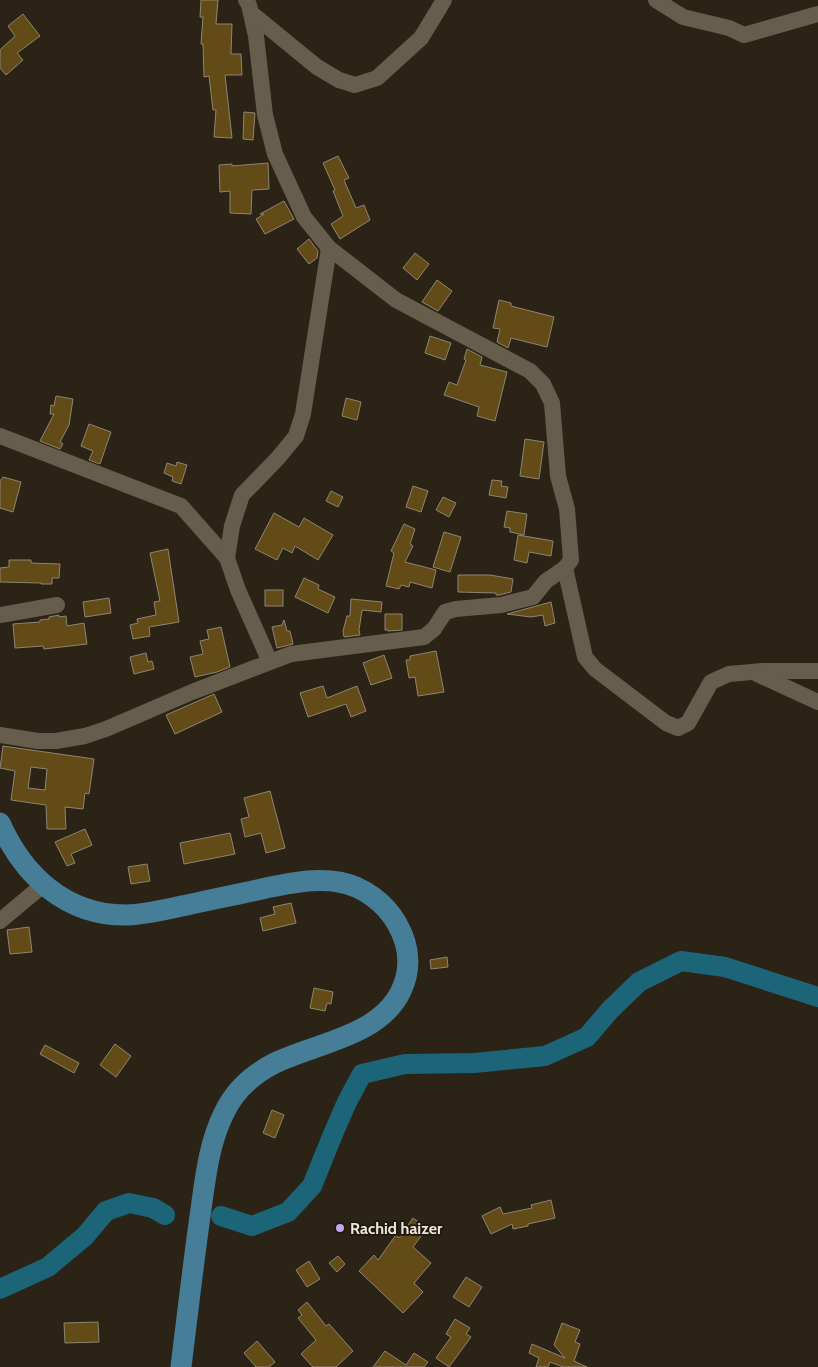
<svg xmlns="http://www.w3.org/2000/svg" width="818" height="1367" font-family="Cabin,sans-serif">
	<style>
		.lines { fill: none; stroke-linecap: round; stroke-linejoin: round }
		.river { stroke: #1c6578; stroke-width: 20 }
		.building { fill: #634b17; stroke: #8d8574; fill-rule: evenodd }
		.minor { stroke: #665d4d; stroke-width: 16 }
		.major { stroke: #467e97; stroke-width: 21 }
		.poi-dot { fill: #c6a6f0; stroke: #221b0d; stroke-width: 2 }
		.labels { text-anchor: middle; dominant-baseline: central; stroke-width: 4; stroke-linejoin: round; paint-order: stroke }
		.poi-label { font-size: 16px; font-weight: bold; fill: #ebe6dd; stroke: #221b0d; text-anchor: start }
	</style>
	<rect width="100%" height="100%" fill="#2b2416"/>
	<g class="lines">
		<g class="river">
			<polyline points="221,1216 252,1226 288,1212 312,1186 333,1134 347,1102 362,1074 405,1064 474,1063 545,1056 587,1037 610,1010 639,982 681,961 725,967 818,997"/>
			<polyline points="0,1289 48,1267 85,1236 106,1211 129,1203 153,1208 165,1215"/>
		</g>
	</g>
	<g class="building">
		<polygon points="201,0 218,0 216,24 232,24 231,54 241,54 242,75 225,75 232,138 214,137 216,110 213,110 209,76 204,77 203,44 201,44 203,17 200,17"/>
		<polygon points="23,14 40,36 17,53 23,60 6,75 0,68 0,50 15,36 8,26"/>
		<polygon points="244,112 255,113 253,140 243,139"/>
		<polygon points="338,156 349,178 344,180 356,208 364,205 370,220 340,239 331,224 343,216 333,191 335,190 323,163"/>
		<polygon points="268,163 269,189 252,190 251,214 230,213 230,191 220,192 219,165 232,164 232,166"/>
		<polygon points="284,201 294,219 265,234 256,219 264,214 260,214"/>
		<polygon points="309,239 318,251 317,258 309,264 297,249"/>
		<polygon points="415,253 429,264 417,280 403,268"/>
		<polygon points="437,280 452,291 438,311 422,302"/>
		<polygon points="499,300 511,303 511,306 554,317 547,347 511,338 508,348 497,342 500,329 493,328"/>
		<polygon points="430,336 451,343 445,360 425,353"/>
		<polygon points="467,349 482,357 480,365 507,372 495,421 477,416 479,407 444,395 449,382 457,385 466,360 464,359"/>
		<polygon points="56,396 73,399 69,425 60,442 63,444 60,449 40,441 54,414 50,414 51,405 54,406"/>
		<polygon points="346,398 361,402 357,420 342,416"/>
		<polygon points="89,424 111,432 100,464 89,460 93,451 81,446"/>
		<polygon points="525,439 544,442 539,479 520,476"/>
		<polygon points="177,462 187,465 181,484 172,481 173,477 164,473 167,463 176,466"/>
		<polygon points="3,477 21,482 13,512 0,508 0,481"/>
		<polygon points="492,480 502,481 501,486 508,487 506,498 489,495"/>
		<polygon points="413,486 428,491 421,512 406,507"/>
		<polygon points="331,491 343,497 338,507 326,501"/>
		<polygon points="443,497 456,503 449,517 436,510"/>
		<polygon points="507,511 527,514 524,535 510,532 510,528 504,527"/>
		<polygon points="274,513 299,527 304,518 333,535 318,560 295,546 292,553 283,548 277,560 255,549"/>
		<polygon points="404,524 415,529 410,544 413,546 405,562 436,570 432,588 410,582 409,587 401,585 399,589 386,586 394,553 391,551"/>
		<polygon points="444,532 461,537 450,572 433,567"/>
		<polygon points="518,535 553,541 551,556 529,552 527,563 514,560"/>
		<polygon points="168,549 179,622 149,627 150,636 133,639 130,625 138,623 137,619 156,615 154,602 160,601 150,553"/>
		<polygon points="9,560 31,560 31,563 60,564 59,578 52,578 52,584 41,584 41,583 0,582 0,568 9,567"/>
		<polygon points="458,575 490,575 513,579 511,592 499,595 496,595 496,593 458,592"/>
		<polygon points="304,578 319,585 318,589 335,597 328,613 295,597"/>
		<rect x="265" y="590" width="18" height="16"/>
		<polygon points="109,598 111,613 85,617 83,602"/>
		<polygon points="351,599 382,602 381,612 362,610 359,630 360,635 344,637 343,631 347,616 350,616"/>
		<polygon points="551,602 555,623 545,626 543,615 531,617 507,614"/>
		<polygon points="385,614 402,614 402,630 388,631 388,630 385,630"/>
		<polygon points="59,615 59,617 66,616 67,626 84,623 87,644 44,649 43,646 15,648 13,624 40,622 40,620 49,619 49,617"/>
		<polygon points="284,620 287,631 290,631 293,644 277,648 272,627 282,625"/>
		<polygon points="221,627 230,667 217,672 195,677 190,657 203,654 200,641 209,639 207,630"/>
		<polygon points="436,651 444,692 418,696 415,677 409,678 406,660 410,660 410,656"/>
		<polygon points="146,653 148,662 152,661 154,669 134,674 130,657"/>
		<polygon points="384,655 392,678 371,685 363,663"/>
		<polygon points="323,686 327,698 357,686 366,711 351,717 346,704 308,717 300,693"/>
		<polygon points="214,694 222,712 175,734 166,715"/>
		<path d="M3 746 94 759 89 794 85 793 83 809 65 807 66 829H47L46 805 11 800 15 771 0 768ZM31 767 47 769 45 790 28 788Z"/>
		<polygon points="270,791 285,848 266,853 261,833 245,837 241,819 249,817 244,798"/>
		<polygon points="85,829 92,845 71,854 75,863 67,866 55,842"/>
		<polygon points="230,833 235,854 184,864 180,843"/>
		<polygon points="147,864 150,881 131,884 128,867"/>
		<polygon points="291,903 296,923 263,931 260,918 275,914 273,907"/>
		<polygon points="29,927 32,952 10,954 7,930"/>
		<polygon points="447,957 448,967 431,969 430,960"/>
		<polygon points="314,988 333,992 331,1004 327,1003 325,1011 310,1008"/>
		<polygon points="115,1044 131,1056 116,1077 100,1065"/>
		<polygon points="45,1045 79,1063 74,1073 40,1054"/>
		<polygon points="272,1110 284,1115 275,1138 263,1133"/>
		<polygon points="551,1200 555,1218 528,1224 528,1226 513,1229 512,1224 491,1234 482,1216 500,1207 503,1214 532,1208 531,1205"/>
		<polygon points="413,1218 427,1228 413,1247 431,1263 414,1283 423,1292 403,1313 359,1271 374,1255 378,1260 396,1235 399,1238"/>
		<polygon points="338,1256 345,1264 337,1272 329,1263"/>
		<polygon points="309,1261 320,1279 307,1287 296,1270"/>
		<polygon points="466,1277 482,1287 469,1307 453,1297"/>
		<polygon points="307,1302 326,1326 329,1324 353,1351 336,1367 313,1367 301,1354 316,1340 298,1318 302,1315 298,1310"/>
		<polygon points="455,1319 470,1328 466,1334 471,1337 449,1367 436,1358 451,1337 446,1334"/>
		<polygon points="98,1322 99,1342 65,1343 64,1323"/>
		<polygon points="562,1323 580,1330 575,1342 580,1344 574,1361 587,1367 563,1367 550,1362 548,1367 536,1367 539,1358 529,1353 532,1344 565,1358 554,1345"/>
		<polygon points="257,1341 275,1362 269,1367 256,1367 244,1353"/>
		<polygon points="385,1351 406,1365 414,1353 428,1362 424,1367 373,1367"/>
	</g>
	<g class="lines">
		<g class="minor">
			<polyline points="246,0 249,5 256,36 265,115 275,154 304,217 329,248 396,300 530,371 543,384 552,403 558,476 567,509 571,560 565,568 585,657 595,669 666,723 678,728 688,723 711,682 729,674 763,671 818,671"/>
			<polyline points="656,0 683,17 729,28 744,35 818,14"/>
			<polyline points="251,13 317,67 339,80 355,85 377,78 421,38 444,0"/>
			<polyline points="0,436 181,506 227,558"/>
			<polyline points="0,615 57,605"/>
			<polyline points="270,662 238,590 227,558 232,526 242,495 278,458 296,436 303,414 329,248"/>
			<polyline points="757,674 818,702"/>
			<polyline points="0,735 38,741 56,741 85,736 106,729 192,692 291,654 424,637 434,629 445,612 456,609 501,605 533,597 546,581 565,568"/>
			<polyline points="0,921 43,885"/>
		</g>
		<path class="major" d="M0 823C23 875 66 916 127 915 148 914 167 909 187 905 213 899 240 894 266 888 295 882 328 875 356 887 380 898 397 917 405 942 410 959 409 974 401 991 379 1037 315 1043 273 1064 252 1075 234 1092 224 1113 208 1145 205 1182 200 1216 193 1267 187 1317 181 1367"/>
	</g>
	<circle class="poi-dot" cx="340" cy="1228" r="5"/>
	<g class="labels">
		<g class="poi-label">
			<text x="350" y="1228">Rachid haizer</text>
		</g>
	</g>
</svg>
